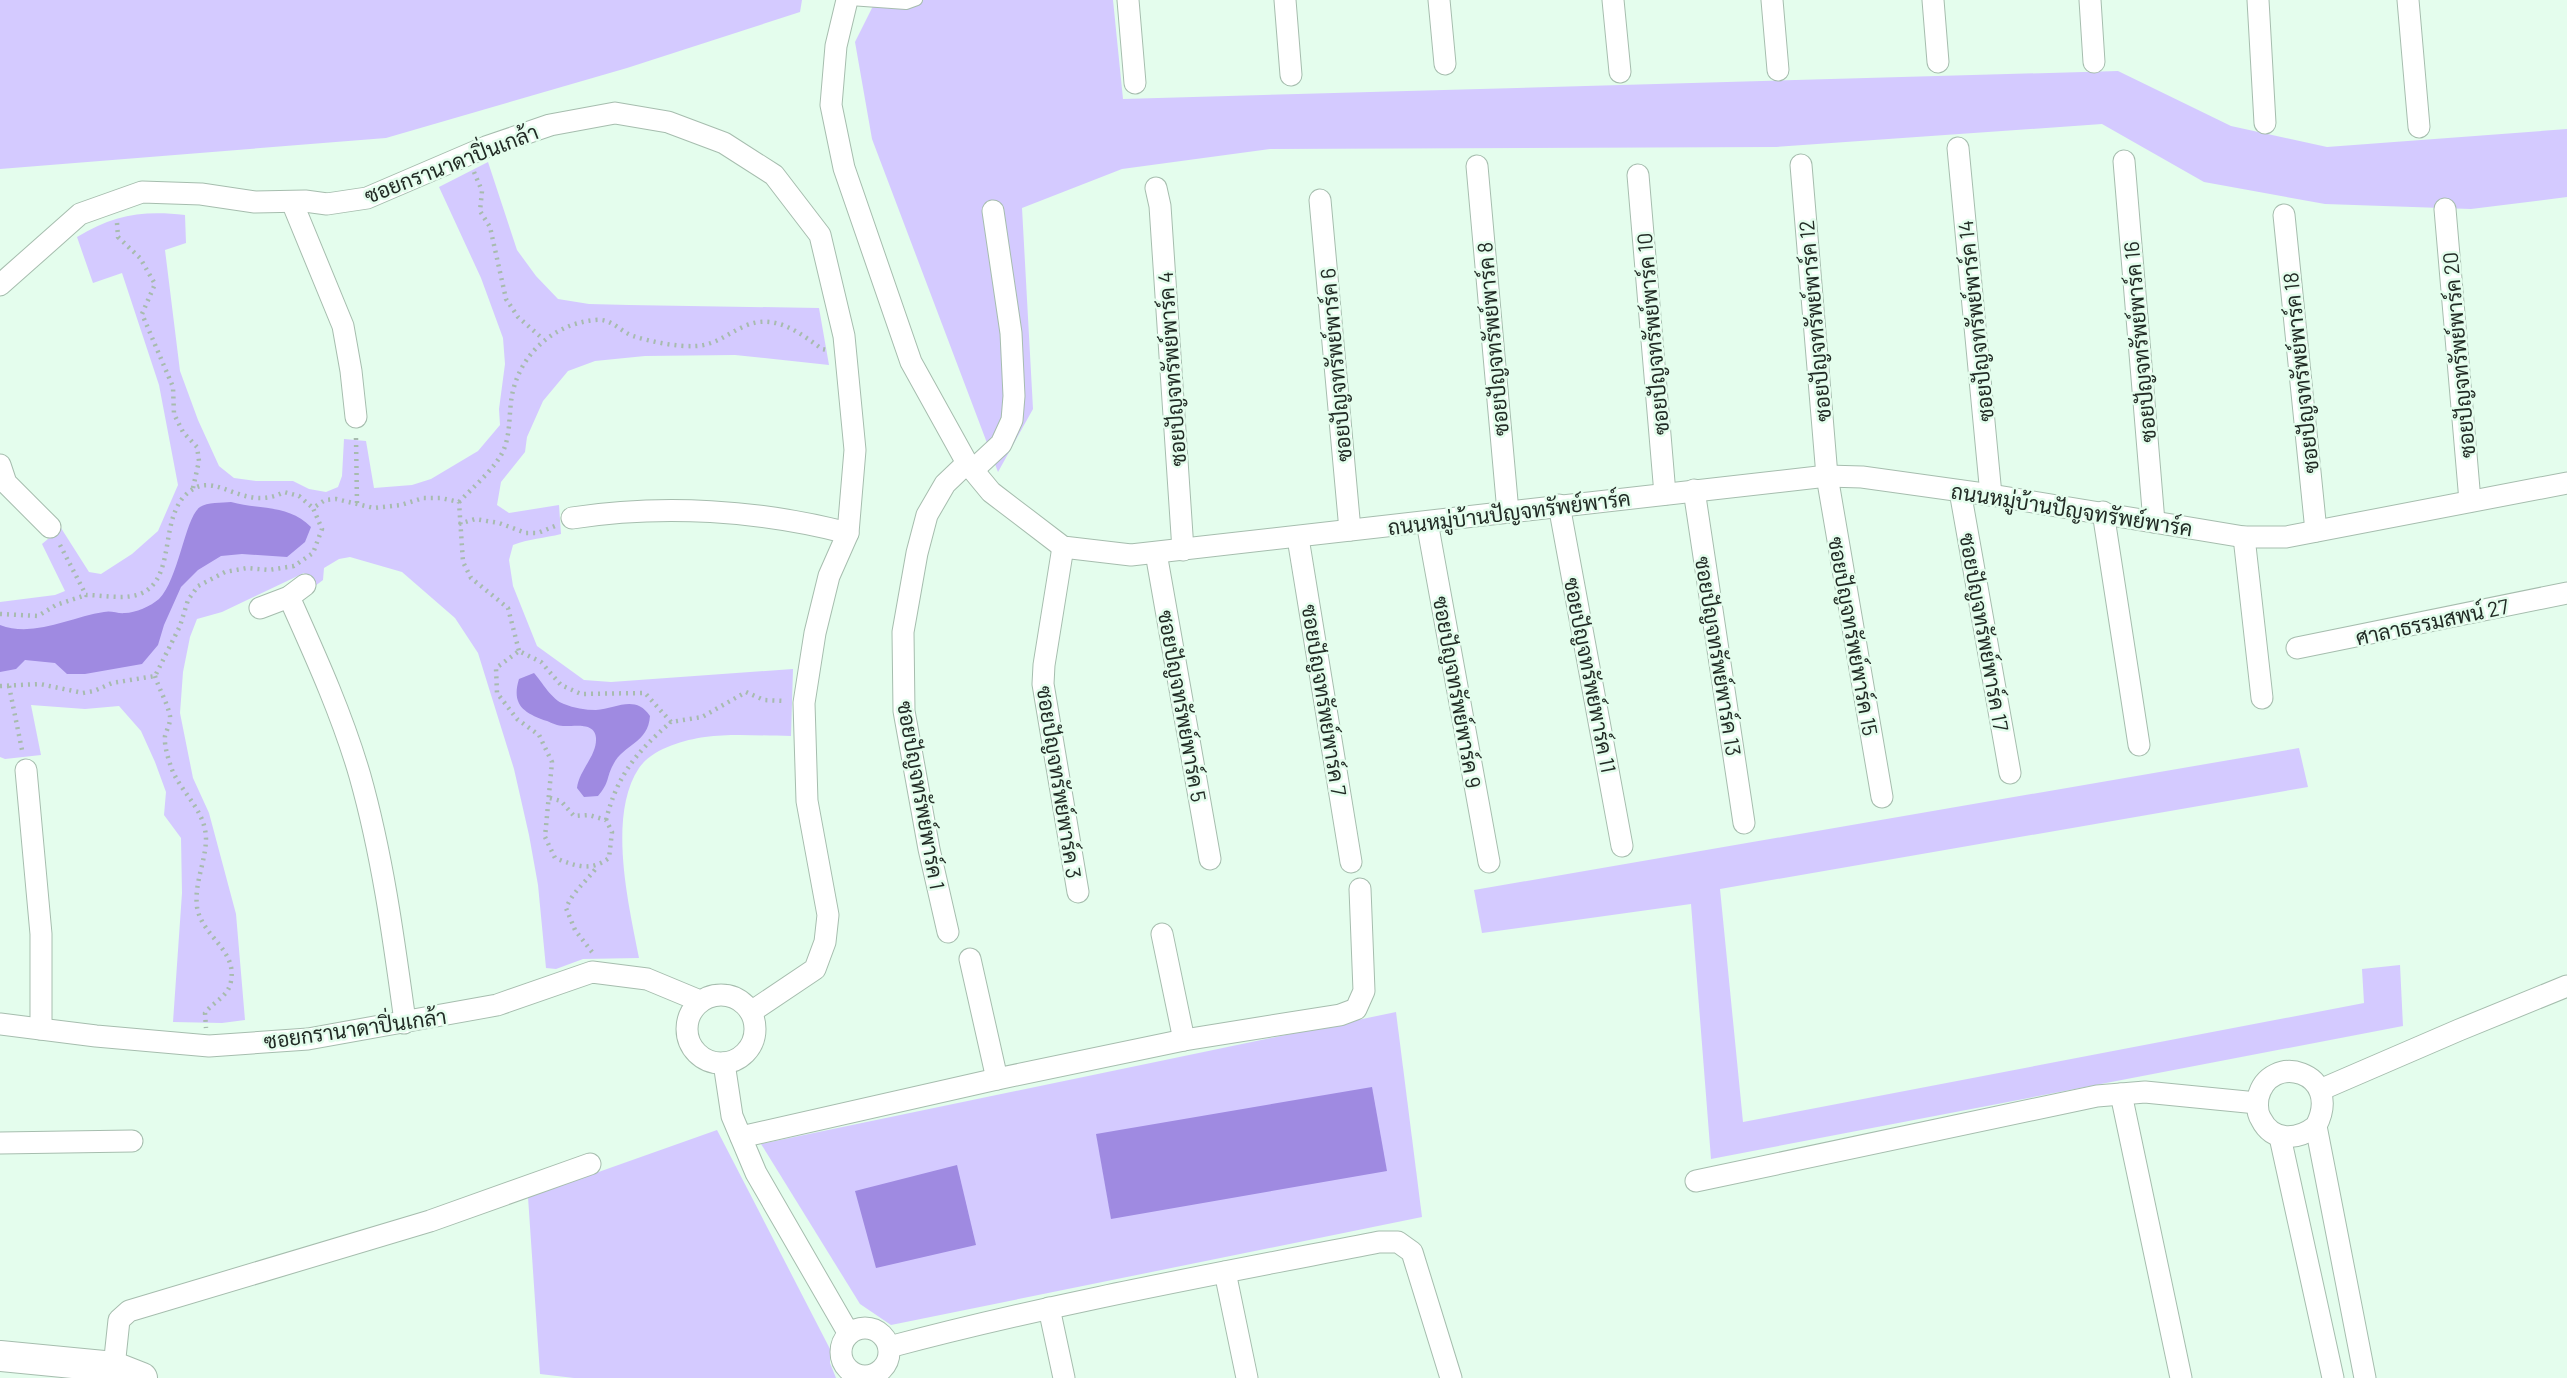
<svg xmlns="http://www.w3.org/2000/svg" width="2567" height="1378" font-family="Barlow,Sarabun,sans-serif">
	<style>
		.green { fill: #d4caff }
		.water { fill: #9f8ae1 }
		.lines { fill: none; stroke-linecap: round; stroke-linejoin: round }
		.service-casing { stroke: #a6bdae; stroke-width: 12 }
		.minor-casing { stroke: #a6bdae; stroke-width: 23 }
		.secondary-casing { stroke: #a6bdae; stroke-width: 32 }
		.path { stroke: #a7bbae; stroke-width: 4.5; stroke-dasharray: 2 5; stroke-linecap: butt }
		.service { stroke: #fff; stroke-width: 10 }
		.minor { stroke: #fff; stroke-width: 21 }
		.secondary { stroke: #fff; stroke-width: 30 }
		.labels { text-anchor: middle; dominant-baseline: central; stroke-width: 5; stroke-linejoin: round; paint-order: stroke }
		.street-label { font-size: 21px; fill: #222b25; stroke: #e4fded }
	</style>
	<rect width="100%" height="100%" fill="#e4fded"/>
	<g class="green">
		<polygon points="0,0 802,0 800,12 627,68 386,138 0,169"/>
		<polygon points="876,0 1113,0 1123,99 2118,71 2231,126 2327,147 2567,129 2567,197 2471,209 2325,204 2204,182 2102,124 1776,147 1270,149 1122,169 1022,208 1033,409 998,472 872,139 855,42"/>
		<path d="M488 162 517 250 536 276 558 299 589 304 629 305 819 308 829 365 735 355 645 356 595 361 568 371 543 401 527 437 525 452 501 482 497 505 509 513 559 505 561 534C545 538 528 539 513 545L509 560 513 586 537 646 584 680 611 682 793 669 791 736C764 736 733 733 705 737 683 740 652 749 639 768 607 816 629 906 639 958L583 959 556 969 546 968 538 885 529 835 514 769 478 653 455 618 402 572 350 557 339 559 324 568 323 580 315 586 304 573 222 612 197 619 190 637 183 672 180 713 193 778 209 813 236 914 245 1020 222 1023 173 1022 182 893 181 838 164 815 166 792 155 762 141 731 119 706 85 709 31 705 41 755 5 759 0 757V602L55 595 65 591 42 544 61 528 89 572 101 574 132 554 158 531 178 485 159 385 122 273 93 283 77 237C113 215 143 210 185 215L186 243 165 250 180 371 198 420 219 466 234 478 256 481H293L309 489 326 492 338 487 342 476 344 439 366 441 374 488 412 485 431 479 478 451 500 425 499 409 505 364 503 338 481 278 439 187Z"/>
		<polygon points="2299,748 2308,787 1720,889 1743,1122 2364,1003 2362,969 2400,965 2403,1026 1711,1159 1691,904 1482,933 1474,890"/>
		<polygon points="1396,1012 1422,1217 891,1325 860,1304 761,1144"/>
		<polygon points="717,1130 830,1349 830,1363 836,1378 574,1378 540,1374 528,1197"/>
	</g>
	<g class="water">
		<path d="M231 502C260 510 288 504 311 527L305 542 287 557 242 554 221 556 198 570 181 587 164 625 158 645 142 664 85 674H67L55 663 25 660 16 669 0 672V625C34 638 70 617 104 612 111 610 118 614 125 613 135 613 151 606 159 599 179 579 185 517 200 507 207 502 222 503 231 502Z"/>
		<path d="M534 673C542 682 552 700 564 704 574 708 585 710 596 710 616 709 635 694 650 716 648 744 623 744 613 765 606 778 610 782 598 796L584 797 577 788C579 770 597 756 596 738 595 721 572 727 563 726 558 726 552 723 547 721 524 713 511 705 519 679Z"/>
		<polygon points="1372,1087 1387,1171 1111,1219 1096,1134"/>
		<polygon points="957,1165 976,1245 876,1268 855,1191"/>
	</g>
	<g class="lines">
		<g class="service-casing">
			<polyline id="service" points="850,0 906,4 917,0"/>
		</g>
		<g class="minor-casing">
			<g id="minor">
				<polyline points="847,0 836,46 831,105 844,168 911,362 967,463 991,492 1063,547 1131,555 1827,476 1862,477 1991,495 2244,537 2286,537 2567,483"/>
				<polyline points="1128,0 1135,83"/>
				<polyline points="1285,0 1291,75"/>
				<polyline points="1439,0 1445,64"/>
				<polyline points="1613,0 1620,72"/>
				<polyline points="1772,0 1778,70"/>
				<polyline points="1933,0 1938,62"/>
				<polyline points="2090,0 2094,62"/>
				<polyline points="2258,0 2265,123"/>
				<polyline points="2408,0 2419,127"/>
				<polyline points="1958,148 1991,495"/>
				<polyline points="2124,161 2154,522"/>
				<polyline points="1801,165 1827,476 1882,797"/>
				<polyline points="1477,166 1508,512"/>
				<polyline points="1638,175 1665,494"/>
				<polyline points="1156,188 1160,206 1183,550"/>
				<polyline points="1320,200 1350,530"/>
				<polyline points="292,202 343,326 351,371 356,417"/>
				<polyline points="2445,209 2470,501"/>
				<polyline points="2284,215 2316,531"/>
				<polyline points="0,285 80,214 142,192 201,194 255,202 305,201 327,204 367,198 486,147 550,125 615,113 668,122 724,143 774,175 820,235 844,336 855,450 848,533 829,576 815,633 804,703 807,801 828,915 825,942 815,969 751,1012"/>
				<polyline points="0,465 6,483 50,527"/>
				<polyline points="973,470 1001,444 1012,420 1014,396 1011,333 993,211"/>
				<polyline points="1694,490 1744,823"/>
				<polyline points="1960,491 2010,773"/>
				<polyline points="1559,505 1622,846"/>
				<polyline points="2103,512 2139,745"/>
				<path d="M572 518C663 504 759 510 848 533"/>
				<polyline points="1427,522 1489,862"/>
				<polyline points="2244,537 2262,698"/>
				<polyline points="1298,538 1351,862"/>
				<polyline points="1063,547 1044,665 1043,684 1078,892"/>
				<polyline points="1156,553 1210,859"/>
				<path d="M289 597C315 655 342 714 360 776 382 854 393 934 404 1014V1023"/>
				<polyline points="260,608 289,597 305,585"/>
				<polyline points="2297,648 2567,593"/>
				<polyline points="26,770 41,934 41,1029"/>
				<polyline points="948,932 929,849 904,711 903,632 917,553 927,515 945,484 967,463"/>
				<polyline points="1162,934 1184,1040"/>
				<polyline points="970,959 997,1079"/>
				<circle cx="721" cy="1029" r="34"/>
				<polyline points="0,1024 96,1036 209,1046 308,1039 497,1005 592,972 647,979 700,1001"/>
				<polyline points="724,1063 732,1116 756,1173 849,1334"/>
				<polyline points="2320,1090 2459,1030 2567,986"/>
				<polyline points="2121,1094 2181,1378"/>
				<path d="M2316 1126C2298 1140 2273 1143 2261 1119 2257 1113 2257 1106 2258 1098 2269 1050 2344 1072 2316 1126L2365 1378"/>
				<polyline points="741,1137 997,1079 1184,1040 1340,1015 1356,1009 1364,991 1360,889"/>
				<polyline points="2280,1137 2333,1378"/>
				<polyline points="0,1143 132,1141"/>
				<polyline points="1696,1181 2097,1096 2145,1092 2257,1103"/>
				<polyline points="1225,1272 1247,1378"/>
				<polyline points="1049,1308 1064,1378"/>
				<circle cx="865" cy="1352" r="24"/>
				<path d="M889 1347C1050 1304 1215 1274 1379 1242H1398L1412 1252 1451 1378"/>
				<polyline points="114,1367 119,1320 129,1311 430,1221 590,1164"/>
			</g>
		</g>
		<g class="secondary-casing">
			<polyline id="secondary" points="0,1356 114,1367 142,1378"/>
		</g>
		<g class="path">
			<polyline points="474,172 482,191 480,211 490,227 506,299 518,317 543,339"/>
			<polyline points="117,223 118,237 140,258 155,284 142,314 173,387 174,414 183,432 197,447 199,461 193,488"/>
			<polyline points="356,438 357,503"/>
			<path d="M459 502C472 488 497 467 504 449 510 434 509 418 511 402 516 358 551 324 595 320 612 318 619 331 633 336 652 342 677 347 696 346 716 345 728 333 745 326 774 313 799 332 822 349L827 350"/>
			<polyline points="459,524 475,519 499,523 526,533 538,533 555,526"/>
			<path d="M60 545 86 595C103 595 123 600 140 594 180 578 155 509 195 488 220 475 246 512 284 492L299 496 313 508"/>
			<polyline points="0,614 38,616 56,605 86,595"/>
			<path d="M155 676C159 689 167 702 170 716 171 722 167 729 165 736 164 745 168 758 171 767 180 792 205 809 206 838 206 861 194 883 197 907 202 937 237 949 231 981 229 996 213 1002 205 1013L206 1028"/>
			<polyline points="0,686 40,684 83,693 94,691 112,683 155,676 180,626 188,600 198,586 225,572 247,568 269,570 294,566 313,553 322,529 313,508 325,500 336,499 374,508 401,505 423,498 441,498 459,502 463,562 471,578 508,608 519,651"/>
			<polyline points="9,686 22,750"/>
			<path d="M550 798 561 801 574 816 589 815 606 820 612 832 609 858C590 872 576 866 555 858L545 837 552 762 539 735 517 719 497 693 496 668 519 651 541 662 561 685 581 694 645 693 671 722 702 717 746 692 764 700 785 701"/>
			<path d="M606 820C617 776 636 752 671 722"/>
			<path d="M592 952 575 930 566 908C574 890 585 883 597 867"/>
		</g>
		<use href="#service" class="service"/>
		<use href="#minor" class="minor"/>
		<use href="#secondary" class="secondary"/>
	</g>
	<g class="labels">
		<g class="street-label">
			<text transform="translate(451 163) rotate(-21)">ซอยกรานาดาปิ่นเกล้า</text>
			<text transform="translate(1814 321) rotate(-95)">ซอยปัญจทรัพย์พาร์ค 12</text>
			<text transform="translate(1975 321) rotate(-96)">ซอยปัญจทรัพย์พาร์ค 14</text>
			<text transform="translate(1652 334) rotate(-95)">ซอยปัญจทรัพย์พาร์ค 10</text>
			<text transform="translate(1492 339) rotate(-95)">ซอยปัญจทรัพย์พาร์ค 8</text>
			<text transform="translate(2139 342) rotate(-95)">ซอยปัญจทรัพย์พาร์ค 16</text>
			<text transform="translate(2458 355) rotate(-95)">ซอยปัญจทรัพย์พาร์ค 20</text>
			<text transform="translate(1335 365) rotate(-95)">ซอยปัญจทรัพย์พาร์ค 6</text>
			<text transform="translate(1171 369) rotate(-94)">ซอยปัญจทรัพย์พาร์ค 4</text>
			<text transform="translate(2300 373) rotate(-96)">ซอยปัญจทรัพย์พาร์ค 18</text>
			<text transform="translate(2072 509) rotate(9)">ถนนหมู่บ้านปัญจทรัพย์พาร์ค</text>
			<text transform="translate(1509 512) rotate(-7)">ถนนหมู่บ้านปัญจทรัพย์พาร์ค</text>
			<text transform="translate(2432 621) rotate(-12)">ศาลาธรรมสพน์ 27</text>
			<text transform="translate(1985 632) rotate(80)">ซอยปัญจทรัพย์พาร์ค 17</text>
			<text transform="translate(1854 636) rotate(80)">ซอยปัญจทรัพย์พาร์ค 15</text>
			<text transform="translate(1719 656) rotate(81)">ซอยปัญจทรัพย์พาร์ค 13</text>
			<text transform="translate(1591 675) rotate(79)">ซอยปัญจทรัพย์พาร์ค 11</text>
			<text transform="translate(1458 692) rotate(80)">ซอยปัญจทรัพย์พาร์ค 9</text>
			<text transform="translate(1325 700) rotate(81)">ซอยปัญจทรัพย์พาร์ค 7</text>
			<text transform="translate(1183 706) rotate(80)">ซอยปัญจทรัพย์พาร์ค 5</text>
			<text transform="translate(1060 782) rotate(81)">ซอยปัญจทรัพย์พาร์ค 3</text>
			<text transform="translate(922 795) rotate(80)">ซอยปัญจทรัพย์พาร์ค 1</text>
			<text transform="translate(355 1028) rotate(-8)">ซอยกรานาดาปิ่นเกล้า</text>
		</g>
	</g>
</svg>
